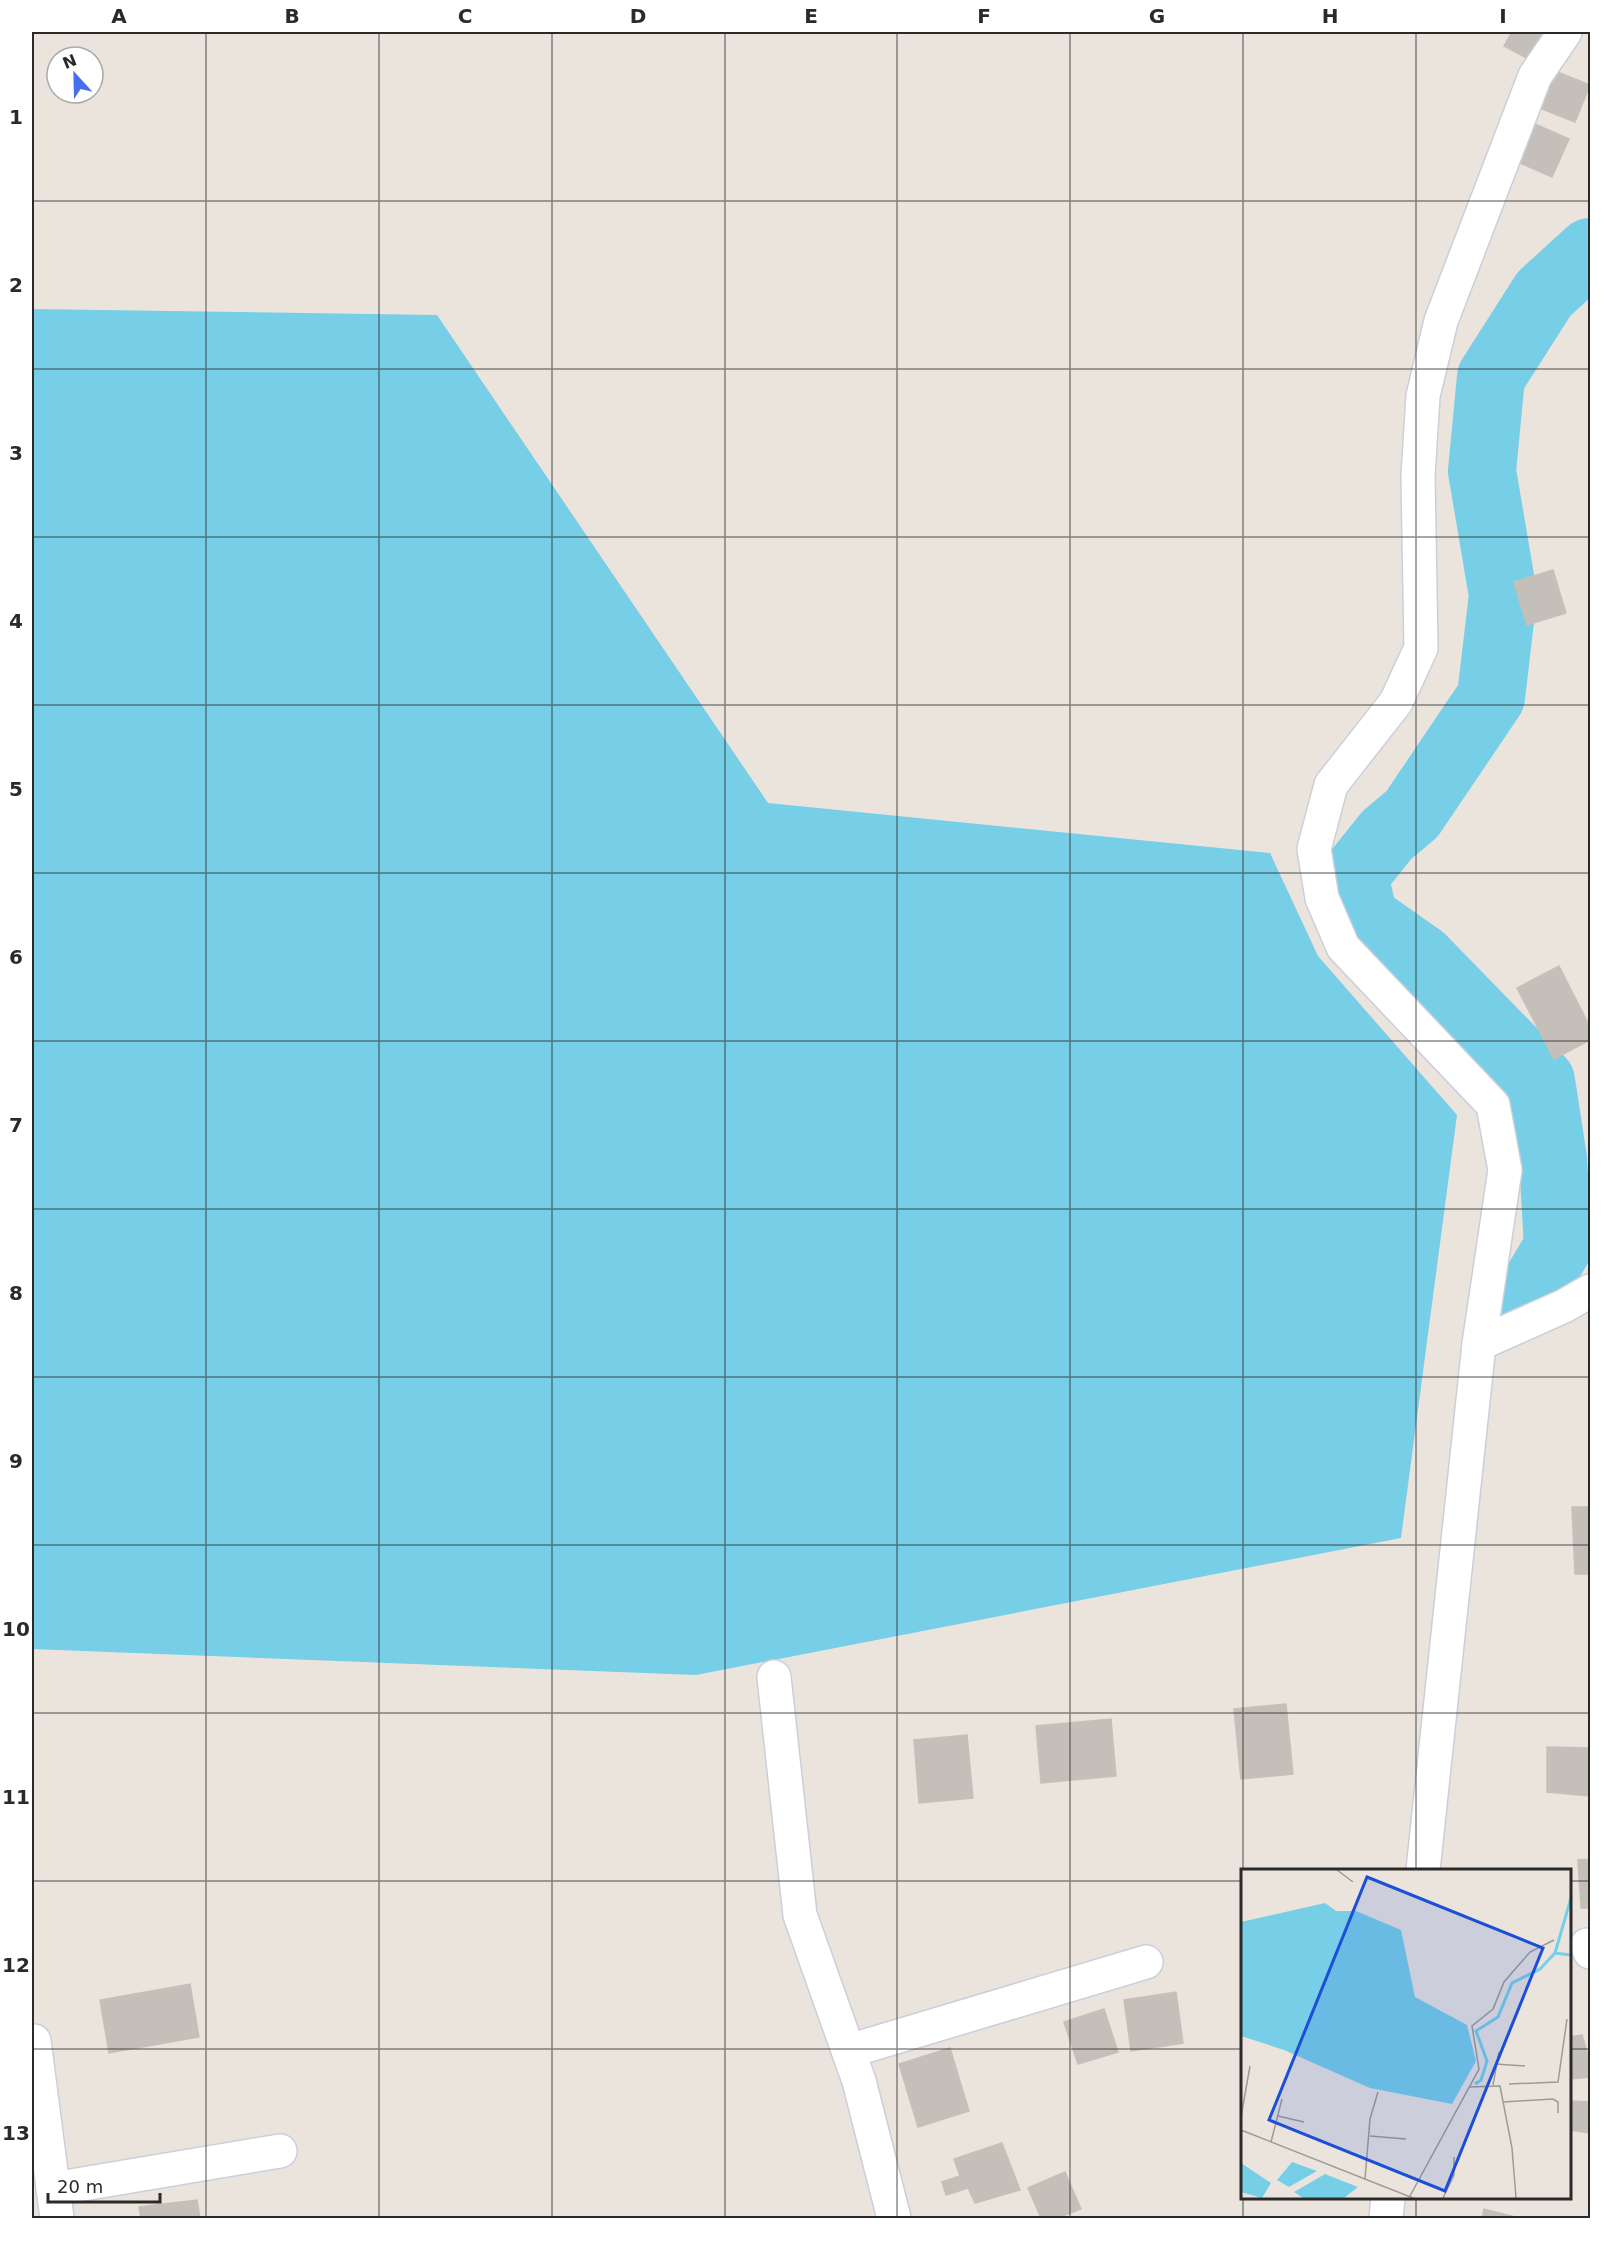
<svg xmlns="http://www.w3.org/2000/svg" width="1622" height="2250" font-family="'DejaVu Sans',sans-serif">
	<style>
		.water { fill: #77cee7 }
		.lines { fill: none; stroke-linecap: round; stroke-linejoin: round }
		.river { stroke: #77cee7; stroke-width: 68 }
		.building { fill: #c4bfb8; stroke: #c6c0b7; stroke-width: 1.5 }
		.minor-casing { stroke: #cbcfdb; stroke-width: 36 }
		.minor { stroke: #fff; stroke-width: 33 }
		.grid { fill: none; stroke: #2a2a2a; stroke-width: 1.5; stroke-opacity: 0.55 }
		.inset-river { fill: none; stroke: #77cee7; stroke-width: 3 }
		.inset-road { fill: none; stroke: #9e9a95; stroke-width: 1.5 }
		.view { fill: #1d4ed8; fill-opacity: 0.15; stroke: #1d4ed8; stroke-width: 3 }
		.inset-edge { fill: none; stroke: #2a2a2a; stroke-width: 3 }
		.neatline { fill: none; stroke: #2a2a2a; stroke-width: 2 }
		.grid-label { font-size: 20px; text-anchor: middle; font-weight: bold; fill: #2a2a2a }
	</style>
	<rect width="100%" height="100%" fill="#ebe4dd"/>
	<polygon class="water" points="32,309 437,315 768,803 1270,853 1318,956 1457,1115 1401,1538 696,1675 32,1649"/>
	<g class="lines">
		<polyline class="river" points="1525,1302 1558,1247 1553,1159 1541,1081 1421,958 1364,918 1354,876 1387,835 1412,814 1491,697 1503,595 1482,471 1491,377 1544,294 1590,252"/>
	</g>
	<g class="building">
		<polygon points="1512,32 1552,32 1536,63 1504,46"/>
		<polygon points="1547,68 1590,85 1575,122 1532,105"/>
		<polygon points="1528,121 1569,139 1552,177 1511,159"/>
		<polygon points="1553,570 1566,613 1527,625 1514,582"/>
		<polygon points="1559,966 1590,1027 1590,1040 1554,1059 1517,988"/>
		<polygon points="1572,1507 1590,1507 1590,1574 1575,1574"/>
		<polygon points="1286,1704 1293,1774 1241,1779 1234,1709"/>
		<polygon points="1111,1719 1116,1776 1041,1783 1036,1726"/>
		<polygon points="967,1735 973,1798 919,1803 914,1740"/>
		<polygon points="1547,1747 1590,1748 1590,1796 1547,1792"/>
		<polygon points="1590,1859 1590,1908 1581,1908 1578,1860"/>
		<polygon points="190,1984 199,2037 109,2053 100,2000"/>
		<polygon points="1176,1992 1183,2043 1131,2051 1124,2000"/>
		<polygon points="1104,2009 1118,2052 1078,2064 1064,2022"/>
		<polygon points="1582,2035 1590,2062 1590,2077 1570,2079 1570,2037"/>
		<polygon points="950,2048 969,2111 918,2127 899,2064"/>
		<polygon points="1572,2101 1590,2102 1590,2133 1571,2130"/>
		<polygon points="1002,2143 1020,2190 975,2203 968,2188 946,2195 942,2182 960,2176 954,2159"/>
		<polygon points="1065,2172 1081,2209 1057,2218 1041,2218 1028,2188"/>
		<polygon points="197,2200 200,2218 141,2218 139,2207"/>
		<polygon points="1484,2209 1519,2218 1482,2218"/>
	</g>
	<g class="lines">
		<g class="minor-casing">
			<g id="minor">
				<polyline points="1479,1344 1564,1306 1590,1291"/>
				<polyline points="774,1677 800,1915 859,2081 894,2218"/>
				<polyline points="1423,1870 1479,1344 1505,1170 1493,1105 1343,947 1322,898 1314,849 1331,785 1396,702 1421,648 1418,476 1423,396 1441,321 1535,76 1565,32"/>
				<polyline points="1587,1945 1590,1952"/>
				<polyline points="34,2041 57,2218"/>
				<polyline points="849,2051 1146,1962"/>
				<polyline points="53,2189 280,2151"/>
				<polyline points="1386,2218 1388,2198"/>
			</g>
		</g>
		<use href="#minor" class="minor"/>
	</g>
	<path class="grid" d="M206 32V2218M379 32V2218M552 32V2218M725 32V2218M897 32V2218M1070 32V2218M1243 32V1870M1416 32V1870M32 201H1590M32 369H1590M32 537H1590M32 705H1590M32 873H1590M32 1041H1590M32 1209H1590M32 1377H1590M32 1545H1590M32 1713H1590M32 1881H1242M1570 1881H1590M32 2049H1242M1570 2049H1590M1243 2198V2218M1416 2198V2218"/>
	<g transform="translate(1241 1869)">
		<rect width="330" height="330" fill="#ebe4dd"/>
		<path d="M84 34 95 42H115L160 61 174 128 226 156 235 192 211 235 129 219 43 181 0 167V53ZM51 293 76 302 48 318 36 311ZM0 294 30 314 21 329 0 323ZM84 305 117 318 103 329H62L53 323Z" fill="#77cee7"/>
		<path class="inset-river" d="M314 84 330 29M234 215 240 211 246 192 235 162 257 148 271 114 299 100 314 84 330 86"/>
		<path class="inset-road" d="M96 1 112 13M254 195 284 197M268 215 317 213 326 150M252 216 258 183M228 218 259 217 271 279 275 329M262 233 312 230 317 233V244M37 247 63 253M0 248 9 197M0 261 172 329M129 267 165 270M30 273 41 230M124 310 129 250 137 223M169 327 238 200 231 157 252 140 263 113 289 83 313 71M202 329 213 306V288"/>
		<path class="view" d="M126 8 302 79 204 322 28 251Z"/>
		<rect width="330" height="330" class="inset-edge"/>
	</g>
	<rect width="1622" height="2250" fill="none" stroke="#ffffff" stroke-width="66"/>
	<g transform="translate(75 75) rotate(338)"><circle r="28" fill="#ffffff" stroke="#aaaaaa" stroke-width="1.5"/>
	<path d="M0-4.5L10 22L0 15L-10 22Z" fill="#476eee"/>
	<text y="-9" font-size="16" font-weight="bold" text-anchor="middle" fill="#2a2a2a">N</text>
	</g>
	<path d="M48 2193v9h112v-9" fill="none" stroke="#2a2a2a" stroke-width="3"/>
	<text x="57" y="2193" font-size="18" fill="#2a2a2a" stroke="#ffffff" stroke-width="4.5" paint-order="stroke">20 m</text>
	<rect x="33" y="33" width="1556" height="2184" class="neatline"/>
	<g class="grid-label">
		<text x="119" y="23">A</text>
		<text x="292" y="23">B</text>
		<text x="465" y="23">C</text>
		<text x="638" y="23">D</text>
		<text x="811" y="23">E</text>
		<text x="984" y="23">F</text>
		<text x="1157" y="23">G</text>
		<text x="1330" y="23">H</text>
		<text x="1503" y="23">I</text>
		<text x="16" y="124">1</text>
		<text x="16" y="292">2</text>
		<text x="16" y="460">3</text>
		<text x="16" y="628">4</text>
		<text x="16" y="796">5</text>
		<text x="16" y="964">6</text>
		<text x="16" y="1132">7</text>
		<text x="16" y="1300">8</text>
		<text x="16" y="1468">9</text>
		<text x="16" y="1636">10</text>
		<text x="16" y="1804">11</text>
		<text x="16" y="1972">12</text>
		<text x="16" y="2140">13</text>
	</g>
</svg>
